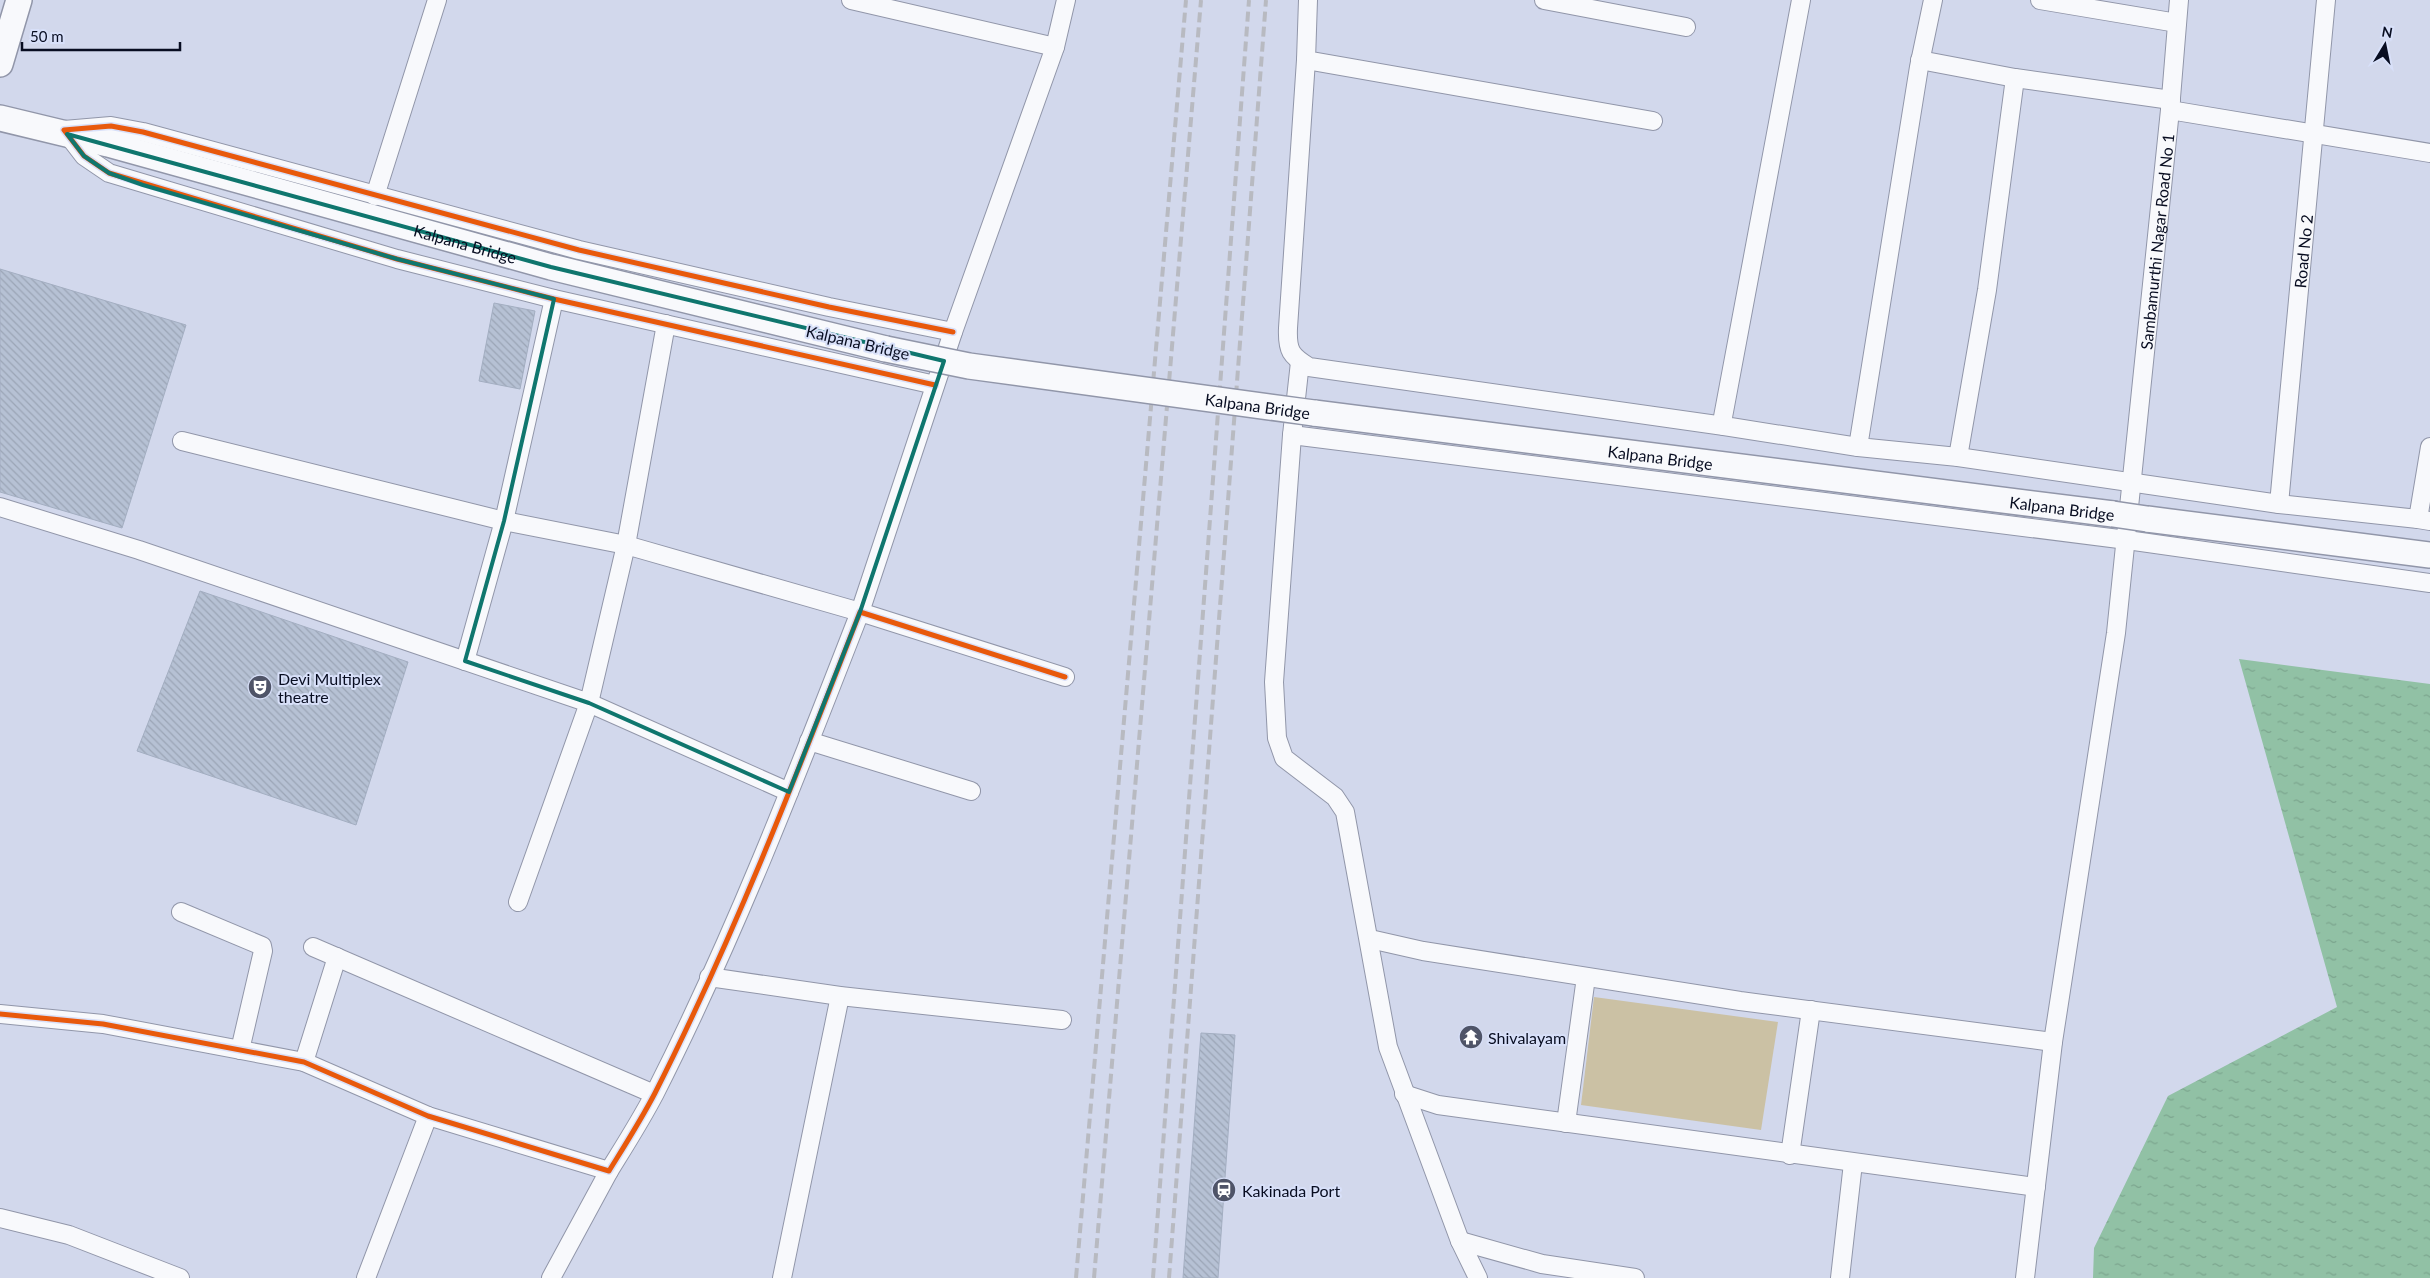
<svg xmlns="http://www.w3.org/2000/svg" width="2430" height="1278" font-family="Lato,sans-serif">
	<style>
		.green { fill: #cbc1a4 }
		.water { fill: url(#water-ripples) }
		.building { fill: url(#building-back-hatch); stroke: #a3aec1 }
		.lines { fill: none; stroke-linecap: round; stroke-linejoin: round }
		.street-casing { stroke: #9196a9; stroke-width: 20 }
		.secondary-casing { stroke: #9196a9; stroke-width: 28 }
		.street { stroke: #f8f9fc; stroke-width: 18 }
		.secondary { stroke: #f8f9fc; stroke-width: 25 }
		.rail { stroke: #b8bac1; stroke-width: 4; stroke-dasharray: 10 5; stroke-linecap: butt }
		.secondary-bridge-casing { stroke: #9196a9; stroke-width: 28; stroke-linecap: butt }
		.secondary-bridge { stroke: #f8f9fc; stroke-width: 25 }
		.cycleway-casing { stroke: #d8e0f9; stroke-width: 8 }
		.cycleway { stroke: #e8590c; stroke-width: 5 }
		.marked { fill: none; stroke: #0f766e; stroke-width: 4; stroke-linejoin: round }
		.labels { text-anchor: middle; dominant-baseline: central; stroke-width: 4; stroke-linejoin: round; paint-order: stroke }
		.street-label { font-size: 16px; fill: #080d21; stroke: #d8e0f9 }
		.poi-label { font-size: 16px; fill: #080d21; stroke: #d8e0f9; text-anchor: start }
	</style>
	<defs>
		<pattern id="water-ripples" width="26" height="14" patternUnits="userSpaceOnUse" patternTransform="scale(1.25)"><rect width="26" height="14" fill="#91c1a5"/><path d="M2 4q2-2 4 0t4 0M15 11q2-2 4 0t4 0" fill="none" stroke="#7ca58e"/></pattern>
		<pattern id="building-back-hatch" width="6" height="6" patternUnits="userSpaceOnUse" patternTransform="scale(1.25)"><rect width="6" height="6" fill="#b6c1d4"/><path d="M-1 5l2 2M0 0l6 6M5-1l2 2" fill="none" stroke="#9ba5b6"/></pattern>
	</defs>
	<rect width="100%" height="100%" fill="#d2d8ec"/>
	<polygon class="green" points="1594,997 1778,1022 1761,1130 1581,1105"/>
	<polygon class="water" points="2239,659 2430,684 2430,1278 2093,1278 2094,1248 2168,1096 2337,1007"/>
	<g class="building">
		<polygon points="0,269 186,325 122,528 0,492"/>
		<polygon points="494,303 535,311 520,389 479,381"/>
		<polygon points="200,591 408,662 356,825 137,751"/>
		<polygon points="1201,1033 1235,1035 1218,1278 1183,1278"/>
	</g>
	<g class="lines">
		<g class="street-casing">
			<g id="street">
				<polyline points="851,0 1055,47 1066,0"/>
				<polyline points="1308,0 1306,60 1653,121"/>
				<polyline points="1544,0 1686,27"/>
				<polyline points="1801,0 1723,417 1724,426 1858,447"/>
				<polyline points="1933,0 1919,67 1858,447 1958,457 2279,504 2418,519"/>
				<polyline points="2040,0 2177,23"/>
				<path d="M1306 60 1288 328C1287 351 1291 356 1309 367L1724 426"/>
				<polyline points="1920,60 2015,78 1987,290 1958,457"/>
				<polyline points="2015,78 2171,100"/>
				<polyline points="2170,110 2430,153"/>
				<polyline points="375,196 437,0"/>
				<polyline points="1300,362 1292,435 1274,682 1277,738 1284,758 1335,797 1345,812 1388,1047 1460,1241 1478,1278"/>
				<polyline points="935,385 554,299 397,259 109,173 84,156 64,130 111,126 143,132 579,250 829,307 953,332"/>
				<polyline points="1292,435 2127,540 2430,583"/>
				<polyline points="182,441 504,521 626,545 860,612 953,332 1055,47"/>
				<polyline points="2430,447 2418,519 2430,521"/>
				<path id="s1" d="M2279 504 2326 0"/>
				<polyline points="0,507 139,550 589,703 626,545 666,324"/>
				<polyline points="465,661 504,521 554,299"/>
				<polyline points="809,741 971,791"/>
				<polyline points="518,902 589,703 789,792"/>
				<polyline points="181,912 262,946 263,951 240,1050"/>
				<polyline points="1370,939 1423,951 1740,1001 2053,1042"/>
				<polyline points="313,947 654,1094"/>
				<polyline points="709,977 840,996 1062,1020"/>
				<path d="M0 1014 103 1024 304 1062 428 1116 609 1171C625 1145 641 1120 655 1093 734 937 797 774 860 612L1065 677"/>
				<polyline points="304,1062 337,957"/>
				<polyline points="1404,1094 1438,1105 2036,1187"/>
				<polyline points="1566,1123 1586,977"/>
				<polyline points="1790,1155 1811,1010"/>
				<polyline points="0,1218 69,1235 180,1278"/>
				<polyline points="1460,1241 1542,1264 1635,1278"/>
				<polyline points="366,1278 428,1116"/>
				<polyline points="551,1278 609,1171"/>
				<polyline points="782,1278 840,996"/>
				<polyline points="1840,1278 1853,1163"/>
				<path id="s2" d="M2025 1278 2053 1042 2116 633 2170 110 2179 0"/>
			</g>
		</g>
		<g class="secondary-casing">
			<g id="secondary">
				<polyline points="0,64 19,0"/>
				<path id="s3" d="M0 118 108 144 551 267 886 349"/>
				<path id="s4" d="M1314 413 2113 514"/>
				<polyline points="2147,519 2430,555"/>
			</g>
		</g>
		<use href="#street" class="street"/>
		<use href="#secondary" class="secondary"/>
		<g class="rail">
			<polyline points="1076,1278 1186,0"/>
			<polyline points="1094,1278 1201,0"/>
			<polyline points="1153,1278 1249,0"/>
			<polyline points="1169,1278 1266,0"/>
		</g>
		<g class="secondary-bridge-casing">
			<g id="secondary-bridge">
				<path id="s5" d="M886 349 969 366 1314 413"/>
				<polyline points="2113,514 2147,519"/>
			</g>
		</g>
		<use href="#secondary-bridge" class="secondary-bridge"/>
		<g class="cycleway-casing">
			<g id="cycleway">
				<polyline points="935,385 554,299 397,259 109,173 84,156 64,130 111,126 143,132 579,250 829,307 953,332"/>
				<path d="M0 1014 103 1024 304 1062 428 1116 609 1171C625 1145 641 1120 655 1093 734 937 797 774 860 612L1065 677"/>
			</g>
		</g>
		<use href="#cycleway" class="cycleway"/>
	</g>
	<path class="marked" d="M67 134 551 267 944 361 860 612 789 792 589 703 465 661 504 521 554 299 397 259 143 185 109 173 84 156Z"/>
	<defs>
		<g id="theatre-disc" transform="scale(1.25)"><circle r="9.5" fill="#4f5468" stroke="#d8e0f9"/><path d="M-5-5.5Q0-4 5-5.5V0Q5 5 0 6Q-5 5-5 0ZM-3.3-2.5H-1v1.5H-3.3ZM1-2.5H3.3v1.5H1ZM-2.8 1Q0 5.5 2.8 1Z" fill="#fff"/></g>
		<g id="temple-disc" transform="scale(1.25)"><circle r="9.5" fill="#4f5468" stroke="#d8e0f9"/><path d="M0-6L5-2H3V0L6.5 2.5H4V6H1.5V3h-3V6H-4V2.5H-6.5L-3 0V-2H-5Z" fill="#fff"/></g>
		<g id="station-disc" transform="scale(1.25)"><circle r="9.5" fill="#4f5468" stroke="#d8e0f9"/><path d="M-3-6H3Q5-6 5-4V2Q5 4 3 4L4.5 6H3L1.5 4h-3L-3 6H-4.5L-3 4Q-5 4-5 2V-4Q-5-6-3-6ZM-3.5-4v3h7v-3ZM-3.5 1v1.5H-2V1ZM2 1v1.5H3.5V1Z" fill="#fff"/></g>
	</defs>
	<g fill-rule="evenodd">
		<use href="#theatre-disc" x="260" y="687"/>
		<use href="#temple-disc" x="1471" y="1037"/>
		<use href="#station-disc" x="1224" y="1190"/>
	</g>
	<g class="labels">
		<g class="street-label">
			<text stroke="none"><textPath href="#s2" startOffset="1045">Sambamurthi Nagar Road No 1</textPath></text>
			<text stroke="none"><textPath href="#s3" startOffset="482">Kalpana Bridge</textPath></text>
			<text stroke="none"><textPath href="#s1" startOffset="254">Road No 2</textPath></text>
			<text transform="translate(858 342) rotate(13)">Kalpana Bridge</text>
			<text stroke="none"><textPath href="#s5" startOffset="376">Kalpana Bridge</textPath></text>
			<text stroke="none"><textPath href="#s4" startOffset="349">Kalpana Bridge</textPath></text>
			<text stroke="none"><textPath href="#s4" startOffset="754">Kalpana Bridge</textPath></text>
		</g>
		<g class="poi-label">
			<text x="278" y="678">Devi Multiplex<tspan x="278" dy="18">theatre</tspan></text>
			<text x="1488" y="1037">Shivalayam</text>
			<text x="1242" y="1190">Kakinada Port</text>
		</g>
	</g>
	<g transform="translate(2385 45) rotate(10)" stroke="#d8e0f9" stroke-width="4" paint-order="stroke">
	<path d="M0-4L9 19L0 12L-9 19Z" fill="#080d21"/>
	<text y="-8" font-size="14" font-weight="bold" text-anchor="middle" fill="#080d21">N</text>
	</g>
	<path d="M22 42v8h158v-8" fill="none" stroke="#080d21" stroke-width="2.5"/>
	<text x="30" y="42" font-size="15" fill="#080d21" stroke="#d8e0f9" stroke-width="4" paint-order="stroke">50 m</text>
</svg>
